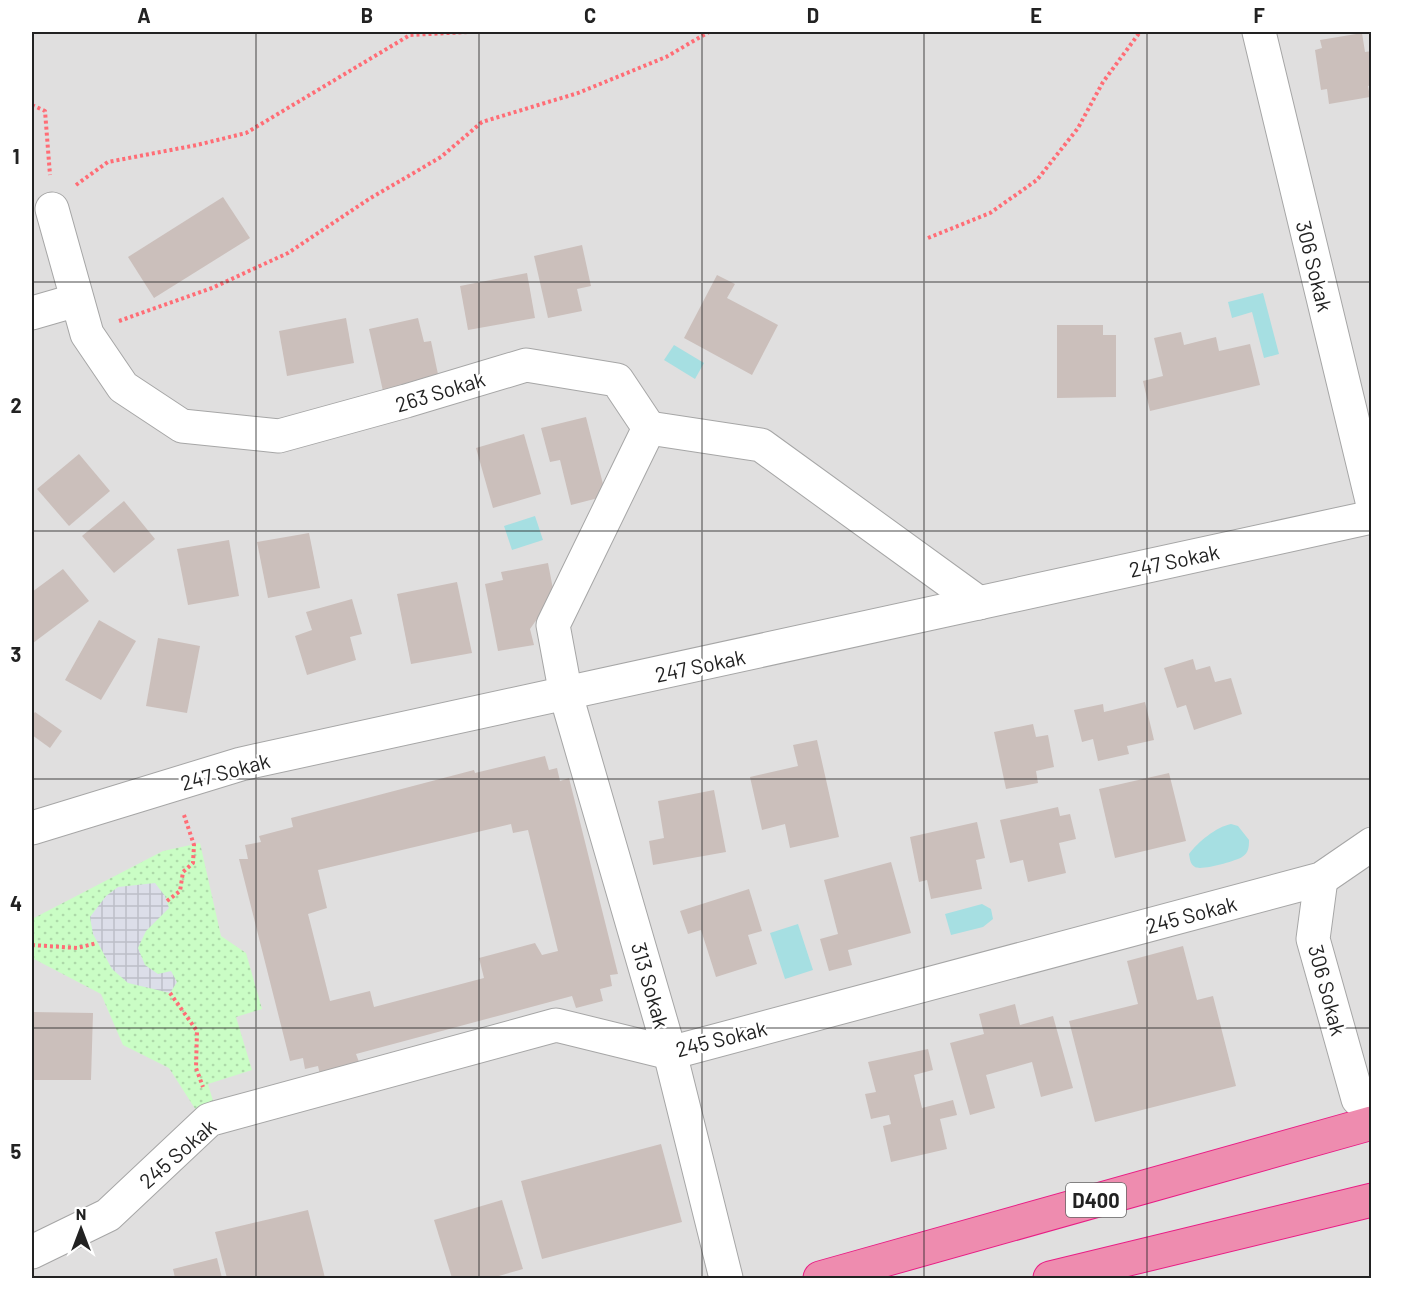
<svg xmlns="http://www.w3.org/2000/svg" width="1403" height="1310" font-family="Barlow,sans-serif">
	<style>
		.residential { fill: #e0dfdf }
		.park { fill: url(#park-dots) }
		.plaza { fill: url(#plaza-grid) }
		.water { fill: #a6dfe2 }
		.building { fill: #cbbfbb; fill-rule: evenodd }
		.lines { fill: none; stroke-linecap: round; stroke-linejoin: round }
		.street-casing { stroke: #a6a6a6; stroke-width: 35 }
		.highway-casing { stroke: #e81e85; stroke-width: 35 }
		.path { stroke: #ff6d76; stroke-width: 4; stroke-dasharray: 3 3; stroke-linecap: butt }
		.street { stroke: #fff; stroke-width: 33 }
		.highway { stroke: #ee8caf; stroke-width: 33 }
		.grid { fill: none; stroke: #222; stroke-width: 1.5; stroke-opacity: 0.55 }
		.labels { text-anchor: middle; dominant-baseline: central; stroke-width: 5; stroke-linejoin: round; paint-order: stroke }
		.shield { fill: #fff; stroke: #646464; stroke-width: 1.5 }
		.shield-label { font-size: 20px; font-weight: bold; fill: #222 }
		.street-label { font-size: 21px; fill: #222; stroke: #fff }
		.neatline { fill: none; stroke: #222; stroke-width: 2 }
		.grid-label { font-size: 20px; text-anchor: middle; font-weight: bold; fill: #222 }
	</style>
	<defs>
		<pattern id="park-dots" width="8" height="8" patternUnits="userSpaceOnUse" patternTransform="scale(1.5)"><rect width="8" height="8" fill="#cafdc5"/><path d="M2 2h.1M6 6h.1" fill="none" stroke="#add9a9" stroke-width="1.8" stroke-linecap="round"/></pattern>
		<pattern id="plaza-grid" width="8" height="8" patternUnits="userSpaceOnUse" patternTransform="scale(1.5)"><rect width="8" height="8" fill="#dcdee9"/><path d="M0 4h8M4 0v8" fill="none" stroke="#bcbec8"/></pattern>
	</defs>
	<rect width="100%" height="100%" fill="#f3ede8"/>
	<rect class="residential" x="32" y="32" width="1339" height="1246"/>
	<polygon class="park" points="200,843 221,936 246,953 262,1009 236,1017 252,1070 208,1084 217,1114 201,1118 169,1068 123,1045 101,994 34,959 32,953 32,919 163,851"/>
	<polygon class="plaza" points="155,883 165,896 169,908 146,931 138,948 145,965 158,974 171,971 177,982 170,993 128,983 112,969 93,934 90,917 106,896 118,887"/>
	<g class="water">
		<polygon points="1263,293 1279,354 1264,358 1252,312 1232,318 1228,302"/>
		<polygon points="674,345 704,363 695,379 664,360"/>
		<polygon points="535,516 543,540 512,550 504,526"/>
		<path d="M1231 824 1238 826 1249 840C1249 846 1249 853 1242 857 1236 861 1201 871 1195 867 1190 864 1190 859 1189 854 1198 842 1216 827 1231 824Z"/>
		<polygon points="982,904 991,909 993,919 983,927 951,935 945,914"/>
		<polygon points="798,924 813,970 785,979 770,933"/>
	</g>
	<g class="building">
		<polygon points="1362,33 1365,52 1372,51 1372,85 1368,86 1370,97 1329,104 1327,89 1321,90 1315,50 1322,48 1320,40"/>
		<polygon points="223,197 250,238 154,298 128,257"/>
		<polygon points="582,245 591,286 577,289 582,311 548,318 534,256"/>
		<polygon points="527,273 535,318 468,330 460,286"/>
		<polygon points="717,275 735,284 727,298 778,325 752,375 684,338"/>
		<polygon points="346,318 354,363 287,376 279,331"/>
		<polygon points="418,318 424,342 431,341 439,379 383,391 369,329"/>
		<polygon points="1057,325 1103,325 1103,335 1116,335 1116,397 1057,398"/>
		<polygon points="1181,332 1184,345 1216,337 1219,351 1250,344 1260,385 1150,411 1143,381 1163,376 1154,338"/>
		<polygon points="586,417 606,496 571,505 560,460 550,462 541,428"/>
		<polygon points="524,434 541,494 493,508 476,448"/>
		<polygon points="79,454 110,491 69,526 37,489"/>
		<polygon points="124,501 155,539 114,573 82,536"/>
		<polygon points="309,533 320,588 268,598 257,542"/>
		<polygon points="229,540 239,596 188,605 177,549"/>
		<polygon points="548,563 558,615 537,619 530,629 534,645 498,651 485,584 503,580 501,572"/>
		<polygon points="63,569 89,601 33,643 32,641 32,592"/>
		<polygon points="457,582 472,653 411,664 397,594"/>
		<polygon points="352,599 362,634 350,637 356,660 307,675 295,636 312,630 306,612"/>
		<polygon points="99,620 136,641 101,700 65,680"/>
		<polygon points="158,638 200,646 187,713 146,706"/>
		<polygon points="1193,659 1196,670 1210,666 1215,682 1231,678 1242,714 1194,730 1186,705 1177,708 1164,668"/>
		<polygon points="1145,702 1154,740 1127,746 1129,754 1098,761 1093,739 1082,742 1074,710 1103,704 1104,712"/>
		<polygon points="35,712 62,731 50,748 32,735 32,716"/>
		<polygon points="1033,724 1036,737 1048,735 1054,767 1036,771 1038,783 1006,789 994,732"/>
		<polygon points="817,740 839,837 790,848 785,824 762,830 750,777 798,766 793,745"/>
		<path d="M545 756 549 770 557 768 560 781 569 778 618 974 610 975 612 986 600 989 603 1001 576 1008 572 996 356 1054 359 1062 344 1066 346 1073 321 1079 318 1066 305 1069 303 1058 290 1061 239 859H248L245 845 261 842 259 836 293 827 291 818 474 770 475 773ZM511 824 513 833 528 830 558 951 542 955 535 943 479 958 484 978 374 1007 370 991 330 1001 308 914 327 908 318 870Z"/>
		<polygon points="1169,773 1186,841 1115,858 1099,789"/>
		<polygon points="714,790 726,852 653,865 649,841 664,838 658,801"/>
		<polygon points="1058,807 1060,816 1070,814 1076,839 1059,843 1066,873 1028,882 1023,860 1010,863 1000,820"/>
		<polygon points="977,822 985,858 976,860 982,889 931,899 927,880 919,882 910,837"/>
		<polygon points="891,862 911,933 848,950 852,965 829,971 820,939 838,934 824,880"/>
		<polygon points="749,889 762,931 748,935 757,964 716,977 701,930 688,934 680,911"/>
		<polygon points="1183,946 1197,1000 1213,996 1236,1086 1095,1122 1069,1021 1138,1004 1127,961"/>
		<polygon points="1015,1004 1020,1025 1053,1016 1073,1088 1041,1097 1032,1062 986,1075 995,1108 970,1115 950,1043 984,1034 979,1014"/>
		<polygon points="32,1012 93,1013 91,1080 32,1080"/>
		<polygon points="928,1049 933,1070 914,1075 922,1108 953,1100 957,1115 940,1119 947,1149 891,1162 883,1126 891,1124 889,1115 871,1119 865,1094 876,1092 868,1062"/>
		<polygon points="661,1144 682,1222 542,1259 521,1181"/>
		<polygon points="502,1200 523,1269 492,1278 452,1278 434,1220"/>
		<polygon points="308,1210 325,1278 227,1278 215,1232"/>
		<polygon points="217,1258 222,1278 175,1278 173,1269"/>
	</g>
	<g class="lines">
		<g class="street-casing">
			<g id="street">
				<polyline points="1259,32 1372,501"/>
				<polyline points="52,209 87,334 123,387 182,426 279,436 406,401 526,365 617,380 649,428 553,625 566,695 670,1053 726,1278"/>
				<polyline points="32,313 77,300"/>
				<polyline points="649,428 761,445 979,603"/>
				<polyline points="32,828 241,764 1372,517"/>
				<polyline points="1321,879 1313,939 1358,1099"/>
				<polyline points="32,1252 108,1215 209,1120 215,1118 556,1025 670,1053 1321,879 1372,844"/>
			</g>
		</g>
		<g class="highway-casing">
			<g id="highway">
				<polyline points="820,1278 1372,1123"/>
				<polyline points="1050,1278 1372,1200"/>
			</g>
		</g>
		<g class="path">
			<polyline points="32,105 45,111 50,175"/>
			<polyline points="76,185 108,162 197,145 246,133 410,35 468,32"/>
			<polyline points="928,238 990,213 1037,180 1078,128 1103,82 1140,32"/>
			<polyline points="119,321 212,288 288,253 369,199 441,157 482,122 578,93 666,57 709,32"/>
			<polyline points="167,901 180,891 183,872 193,863 194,845 184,815"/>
			<polyline points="32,945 77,948 97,943"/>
			<polyline points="170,993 197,1031 196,1068 203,1087"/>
		</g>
		<use href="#street" class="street"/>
		<use href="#highway" class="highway"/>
	</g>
	<path class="grid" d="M256 32V1278M479 32V1278M702 32V1278M924 32V1278M1147 32V1278M32 282H1372M32 531H1372M32 779H1372M32 1028H1372"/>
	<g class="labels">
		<rect class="shield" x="1066" y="1183" width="60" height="34" rx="4.5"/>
		<g class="shield-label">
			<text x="1096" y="1200">D400</text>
		</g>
		<g class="street-label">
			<text transform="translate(1315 266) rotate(76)">306 Sokak</text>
			<text transform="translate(440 391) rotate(-17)">263 Sokak</text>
			<text transform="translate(1174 560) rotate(-12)">247 Sokak</text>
			<text transform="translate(700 665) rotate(-12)">247 Sokak</text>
			<text transform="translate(225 771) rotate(-15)">247 Sokak</text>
			<text transform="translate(1191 914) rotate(-15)">245 Sokak</text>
			<text transform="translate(651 985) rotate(74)">313 Sokak</text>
			<text transform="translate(1328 990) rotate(75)">306 Sokak</text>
			<text transform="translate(721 1038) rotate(-14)">245 Sokak</text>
			<text transform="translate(177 1153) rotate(-41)">245 Sokak</text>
		</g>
	</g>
	<rect width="1403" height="1310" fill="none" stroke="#ffffff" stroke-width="66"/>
	<g transform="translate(81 1229)" stroke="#ffffff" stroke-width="4.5" paint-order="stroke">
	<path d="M0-4.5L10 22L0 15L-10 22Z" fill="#222222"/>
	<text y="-9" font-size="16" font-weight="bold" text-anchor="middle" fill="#222222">N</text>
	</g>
	<rect x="33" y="33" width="1337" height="1244" class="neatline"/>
	<g class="grid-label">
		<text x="144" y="23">A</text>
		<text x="367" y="23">B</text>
		<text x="590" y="23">C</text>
		<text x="813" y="23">D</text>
		<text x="1036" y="23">E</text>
		<text x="1259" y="23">F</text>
		<text x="16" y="164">1</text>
		<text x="16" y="413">2</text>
		<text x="16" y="662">3</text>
		<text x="16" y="911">4</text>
		<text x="16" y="1159">5</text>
	</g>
</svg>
